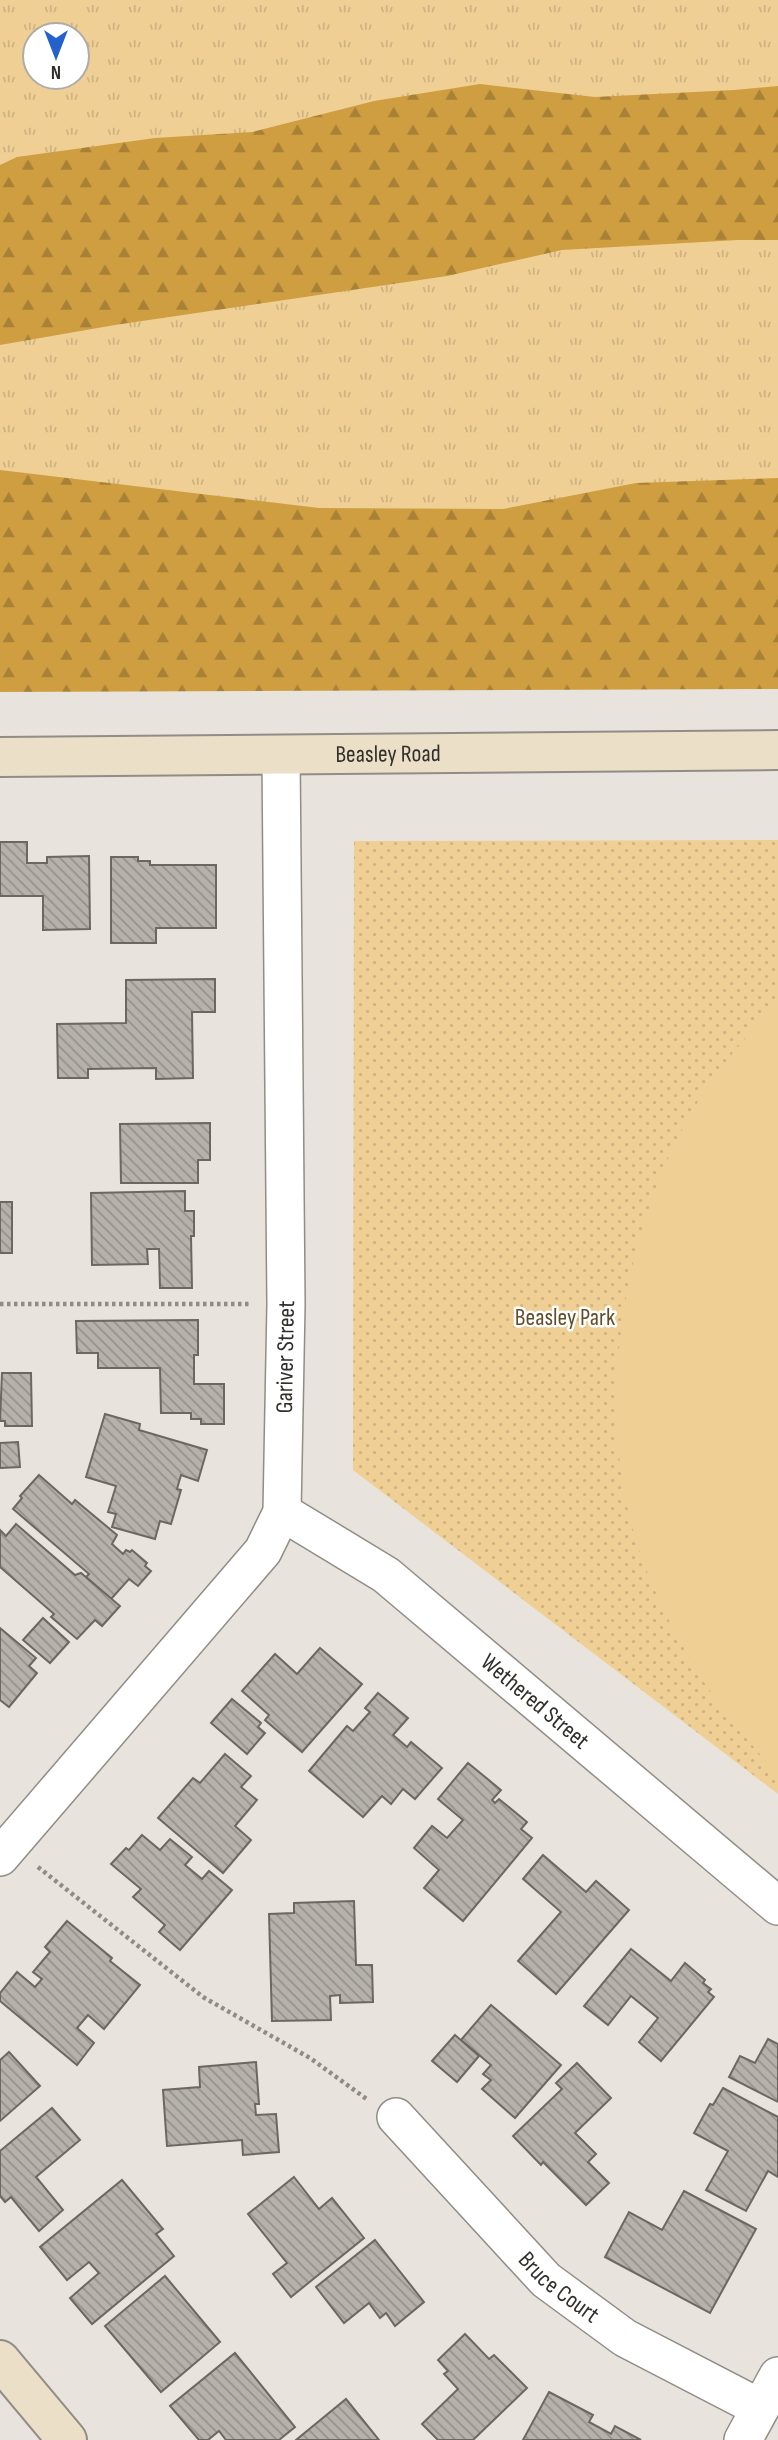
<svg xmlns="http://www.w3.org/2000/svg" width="778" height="2440" font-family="'Sofia Sans Condensed',sans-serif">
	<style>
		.grass { fill: url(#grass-tufts); fill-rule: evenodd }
		.forest { fill: url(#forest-firs) }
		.park { fill: url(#park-dots) }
		.garden { fill: #f0cf95 }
		.building { fill: url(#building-back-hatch); stroke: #6c6861; stroke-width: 2 }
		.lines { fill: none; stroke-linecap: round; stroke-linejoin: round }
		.street-casing { stroke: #918d86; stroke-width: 40 }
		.secondary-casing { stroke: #918d86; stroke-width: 42 }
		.path { stroke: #8f8c87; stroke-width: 4.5; stroke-dasharray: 3.5 3.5; stroke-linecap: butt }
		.street { stroke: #fff; stroke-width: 37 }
		.secondary { stroke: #ebdfc8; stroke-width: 38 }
		.labels { text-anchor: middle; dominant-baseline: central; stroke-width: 5; stroke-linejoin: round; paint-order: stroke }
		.street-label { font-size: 24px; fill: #312f2c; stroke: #fff }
		.park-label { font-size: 24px; fill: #614d27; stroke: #fff }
	</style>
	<defs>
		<pattern id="grass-tufts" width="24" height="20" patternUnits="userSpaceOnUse" patternTransform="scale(1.75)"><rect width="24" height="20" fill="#f0cf95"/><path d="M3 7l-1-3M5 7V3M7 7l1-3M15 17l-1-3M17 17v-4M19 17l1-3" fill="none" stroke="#ceb281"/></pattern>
		<pattern id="forest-firs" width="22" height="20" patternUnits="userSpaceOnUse" patternTransform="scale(1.75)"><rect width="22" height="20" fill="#ce9e41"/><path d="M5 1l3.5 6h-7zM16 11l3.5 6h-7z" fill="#a88137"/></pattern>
		<pattern id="park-dots" width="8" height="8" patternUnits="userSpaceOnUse" patternTransform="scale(1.75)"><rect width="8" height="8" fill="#f0cf95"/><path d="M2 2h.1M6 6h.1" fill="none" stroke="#ceb281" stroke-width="1.8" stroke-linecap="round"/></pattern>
		<pattern id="building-back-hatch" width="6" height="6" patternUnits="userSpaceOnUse" patternTransform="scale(1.75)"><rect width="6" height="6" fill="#b6b2ab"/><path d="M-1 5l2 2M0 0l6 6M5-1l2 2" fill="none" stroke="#95918b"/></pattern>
	</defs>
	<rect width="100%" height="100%" fill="#e8e3dc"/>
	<path class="grass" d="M0 0H778V686L0 688ZM35 35H77V77H35Z"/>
	<g class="forest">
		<polygon points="480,84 595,97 734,90 778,86 778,240 738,240 562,250 447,276 115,325 0,345 0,165 17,157 155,138 252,132 374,101"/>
		<polygon points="0,470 319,508 503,509 636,483 778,478 778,689 0,692"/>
	</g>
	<polygon class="park" points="778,840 778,1794 353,1470 354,841"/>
	<path class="garden" d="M778 1006V1774C768 1766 761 1755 753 1746 734 1725 718 1703 702 1679 670 1627 642 1571 628 1510 593 1361 639 1153 745 1039 755 1028 765 1015 778 1006Z"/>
	<g class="building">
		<polygon points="0,842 27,842 27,863 47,863 47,857 89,856 90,929 43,930 43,896 0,896"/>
		<polygon points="111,857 138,857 138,861 150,861 150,865 216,865 216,928 156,928 156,943 111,943"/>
		<polygon points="215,979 215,1012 192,1012 193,1078 156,1079 156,1068 88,1069 88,1078 58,1078 57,1024 126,1023 126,980"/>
		<polygon points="210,1123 210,1160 198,1160 198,1183 121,1183 120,1124"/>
		<polygon points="185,1191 185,1211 194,1211 194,1236 191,1236 192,1288 160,1288 159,1249 147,1249 148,1264 92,1265 91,1193"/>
		<rect x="0" y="1202" width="12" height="51"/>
		<polygon points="198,1320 198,1355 194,1355 194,1384 224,1384 224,1424 201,1424 201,1419 191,1419 191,1413 161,1413 160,1368 98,1368 98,1353 77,1353 76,1321"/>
		<polygon points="2,1373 31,1373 32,1426 5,1426 5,1421 0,1421"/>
		<polygon points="105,1414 140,1424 139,1430 207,1450 198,1481 181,1475 177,1489 181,1490 171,1524 160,1521 155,1539 112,1527 116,1514 108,1512 116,1486 86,1477"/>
		<polygon points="18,1442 20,1467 0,1468 0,1443"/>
		<polygon points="39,1475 72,1504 75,1500 117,1535 112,1544 123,1554 126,1550 130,1552 132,1550 147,1563 145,1566 151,1571 138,1586 129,1579 111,1599 86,1577 89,1574 13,1509 22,1498 20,1496"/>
		<polygon points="16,1524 75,1575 81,1573 120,1606 102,1626 95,1620 77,1639 51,1617 54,1614 0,1567 0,1530 6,1536"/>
		<polygon points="43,1618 69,1642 50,1663 23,1640"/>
		<polygon points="0,1628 36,1658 29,1666 37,1673 9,1707 0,1700"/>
		<polygon points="320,1648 362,1684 302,1752 265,1720 269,1715 242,1691 275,1654 297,1674"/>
		<polygon points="378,1693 408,1718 393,1735 407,1747 411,1742 442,1768 415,1799 403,1789 391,1804 382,1796 363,1817 309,1771 347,1726 353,1731 370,1712 365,1708"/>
		<polygon points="232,1699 261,1723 258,1727 265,1733 247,1754 211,1723"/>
		<polygon points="225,1754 251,1776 241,1787 257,1800 235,1826 251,1840 223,1873 158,1818 193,1778 200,1783"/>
		<polygon points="468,1763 501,1790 492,1800 495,1803 499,1799 527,1822 521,1829 532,1838 463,1921 424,1888 439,1870 414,1848 432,1826 447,1838 463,1820 438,1799"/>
		<polygon points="142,1835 160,1850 170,1839 192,1857 185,1865 202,1879 209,1871 232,1890 180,1950 159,1932 165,1925 133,1897 141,1889 111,1864 126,1848 129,1850"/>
		<polygon points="543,1855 586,1892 596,1881 629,1910 556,1994 518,1961 561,1912 523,1879"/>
		<polygon points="354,1901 356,1965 372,1965 373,2002 340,2003 340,1995 330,1996 331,2020 272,2021 269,1914 294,1913 294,1903"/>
		<polygon points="67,1921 112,1958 110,1961 140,1985 104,2029 88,2015 77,2028 94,2043 77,2065 0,2001 0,1993 17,1972 35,1987 42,1979 33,1972 50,1952 45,1947"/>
		<polygon points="631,1949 671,1981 685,1963 705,1980 703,1983 711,1989 708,1992 714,1997 661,2061 639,2042 658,2018 631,1996 608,2025 584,2006"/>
		<polygon points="491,2005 561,2065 515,2118 482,2089 491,2080 483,2074 491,2065 461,2040"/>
		<polygon points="455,2035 479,2056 457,2082 432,2061"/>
		<polygon points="768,2039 778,2044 778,2102 729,2077 740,2056 755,2063"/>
		<polygon points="9,2052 40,2086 0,2121 0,2060"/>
		<polygon points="256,2062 259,2104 255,2104 256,2115 276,2114 279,2152 243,2155 242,2140 167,2146 163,2090 200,2087 199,2067"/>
		<polygon points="577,2063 611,2098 575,2133 596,2154 588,2162 609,2183 586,2205 543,2162 541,2165 513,2136 562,2089 556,2083"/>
		<polygon points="723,2088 778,2117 778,2177 768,2171 746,2211 706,2190 728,2151 694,2133 710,2104 713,2105"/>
		<polygon points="52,2108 80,2140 36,2177 63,2210 39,2231 11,2197 5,2202 0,2196 0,2151"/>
		<polygon points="294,2177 319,2209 332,2198 364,2238 291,2297 273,2274 287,2263 248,2214"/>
		<polygon points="122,2180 163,2229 156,2234 174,2256 92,2324 70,2298 99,2273 89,2262 67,2280 40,2247"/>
		<polygon points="684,2191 756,2229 710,2313 605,2257 629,2212 662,2230"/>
		<polygon points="375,2240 424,2302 395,2326 386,2313 380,2318 369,2303 344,2323 316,2287"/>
		<polygon points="165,2276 220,2342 161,2392 105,2326"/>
		<polygon points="465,2334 489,2359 494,2355 527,2388 473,2440 438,2440 422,2424 458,2389 444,2374 448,2371 438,2360"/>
		<polygon points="235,2353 295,2427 279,2440 226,2440 219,2431 208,2440 199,2440 170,2406"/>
		<polygon points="549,2392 593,2415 589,2422 611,2434 615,2426 641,2440 523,2440"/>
		<polygon points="346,2399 379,2440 296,2440"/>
	</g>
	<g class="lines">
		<g class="street-casing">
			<g id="street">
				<path id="s1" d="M282 1512 386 1575 778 1906"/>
				<path id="s2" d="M0 1857 263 1551 282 1512 286 1304 281 756"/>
				<path id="s3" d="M396 2117 546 2280 625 2338 760 2408"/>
				<polyline points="743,2440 778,2376"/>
			</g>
		</g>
		<g class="secondary-casing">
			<g id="secondary">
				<path id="s4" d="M0 757 778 750"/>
				<polyline points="0,2360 67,2440"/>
			</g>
		</g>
		<g class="path">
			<polyline points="0,1304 251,1304"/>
			<polyline points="38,1867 203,1997 310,2058 368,2100"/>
		</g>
		<use href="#street" class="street"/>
		<use href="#secondary" class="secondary"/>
	</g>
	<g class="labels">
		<g class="street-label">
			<text stroke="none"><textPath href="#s4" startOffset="388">Beasley Road</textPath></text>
			<text stroke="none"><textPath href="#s2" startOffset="602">Gariver Street</textPath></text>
			<text stroke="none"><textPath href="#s1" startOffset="317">Wethered Street</textPath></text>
			<text stroke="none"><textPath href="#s3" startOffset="236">Bruce Court</textPath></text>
		</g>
		<g class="park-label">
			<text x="565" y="1317">Beasley Park</text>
		</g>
	</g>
	<g transform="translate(56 56) rotate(180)"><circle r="33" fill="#ffffff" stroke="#adacab" stroke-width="2"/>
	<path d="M0-5L12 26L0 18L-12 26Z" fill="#2560cd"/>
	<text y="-10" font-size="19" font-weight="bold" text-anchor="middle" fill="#312f2c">N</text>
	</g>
</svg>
